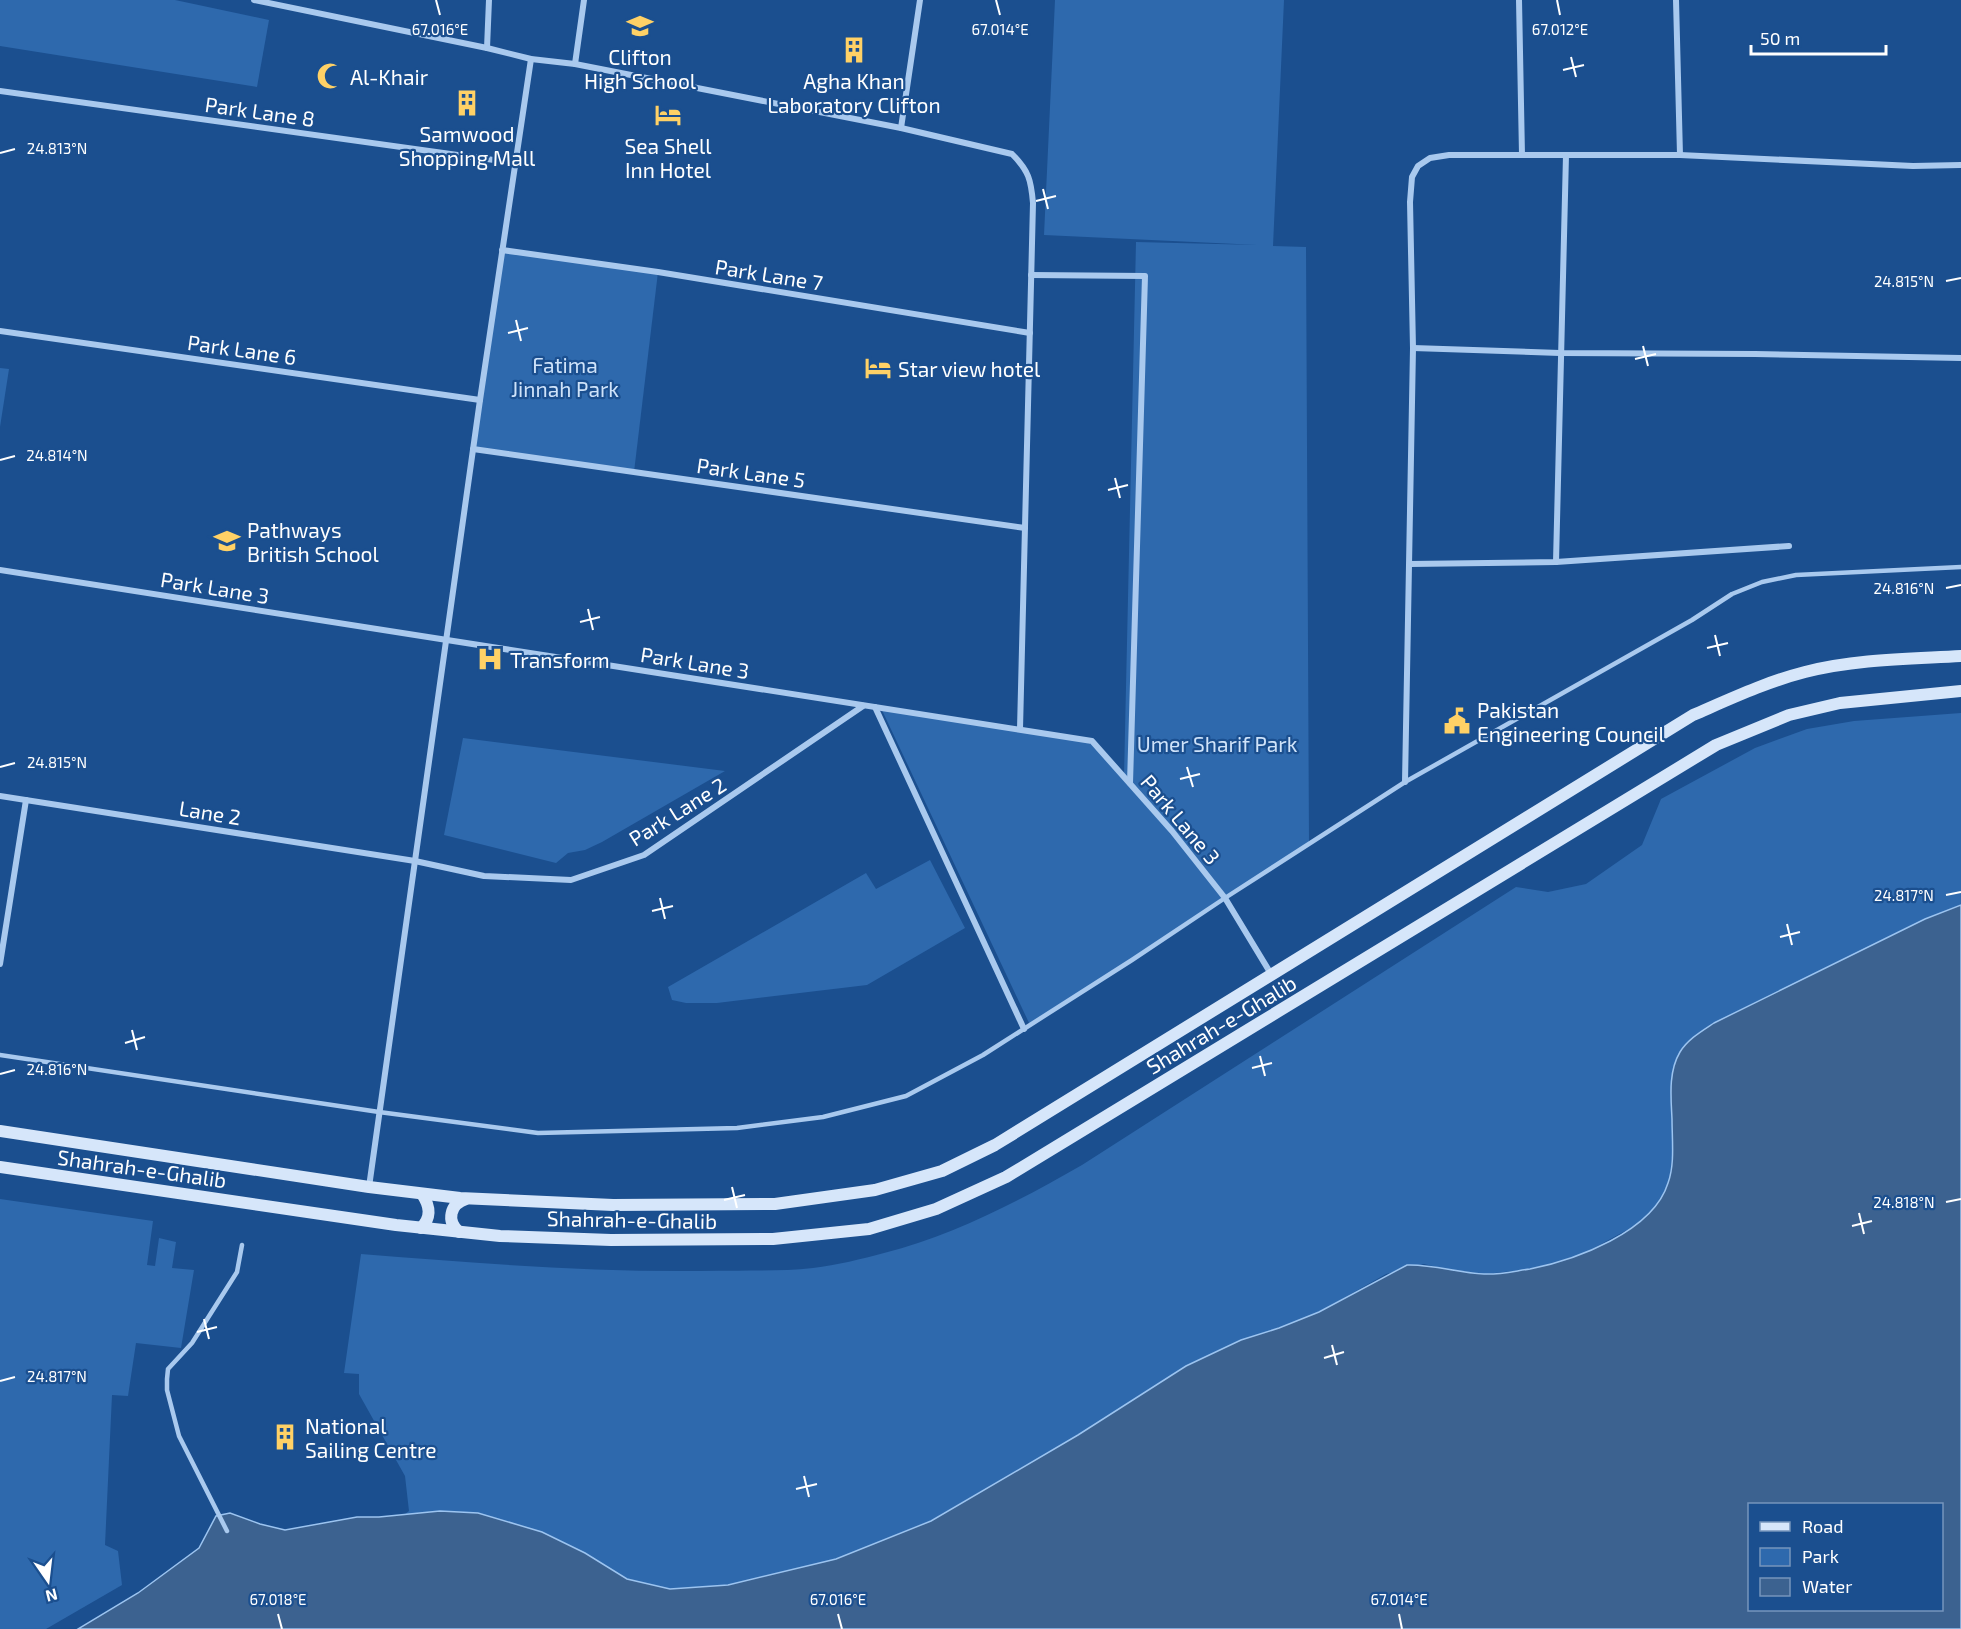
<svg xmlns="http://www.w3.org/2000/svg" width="1961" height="1629" font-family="'Exo 2',sans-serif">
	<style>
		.green { fill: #2e69ad }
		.water { fill: #3c6290; stroke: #9cc4f0; stroke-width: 1.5; fill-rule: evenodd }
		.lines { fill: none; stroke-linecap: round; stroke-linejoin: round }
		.service { stroke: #a9c9ee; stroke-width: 4.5 }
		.minor { stroke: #a9c9ee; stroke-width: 6 }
		.secondary { stroke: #d6e6fa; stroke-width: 12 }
		.ticks { fill: none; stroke: #fff; stroke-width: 2 }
		.labels { text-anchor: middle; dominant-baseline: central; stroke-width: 4.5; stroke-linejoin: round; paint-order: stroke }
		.poi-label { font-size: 21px; fill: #fff; stroke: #1b4f8f; text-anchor: start }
		.street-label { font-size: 21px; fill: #fff; stroke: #1b4f8f }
		.park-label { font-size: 21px; fill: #cfe3fa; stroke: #1b4f8f }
		.ticks-label { font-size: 15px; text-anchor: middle; fill: #fff; stroke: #1b4f8f; stroke-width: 4.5; stroke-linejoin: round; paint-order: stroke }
	</style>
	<rect width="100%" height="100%" fill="#1b4f8f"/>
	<g class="green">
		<polygon points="0,0 175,0 269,20 257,87 0,46"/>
		<polygon points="1055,0 1284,0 1273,246 1306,247 1309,843 1030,1025 881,708 1092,741 1124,776 1136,242 1258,245 1044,235"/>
		<polygon points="502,250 658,272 634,472 473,449"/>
		<polygon points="0,368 9,369 0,427"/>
		<path d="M1961 713V905L1925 919 1714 1023 1672 1158 1669 1183 1659 1203 1636 1225 1583 1254 1530 1269 1486 1274 1449 1270 1424 1264 1386 1274 1319 1312 1279 1328 1241 1340 1186 1366 1078 1435 930 1521 836 1559 728 1585 670 1589 627 1579 585 1553 542 1532 478 1513 440 1511 404 1515 409 1511 405 1476 359 1394V1374L344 1373 361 1254C474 1263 586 1272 700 1271 738 1270 776 1272 813 1268 837 1265 862 1259 884 1253 955 1235 1019 1201 1082 1165L1516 887 1548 892 1586 884 1642 845 1661 799 1755 748 1807 729 1854 721Z"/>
		<polygon points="463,738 725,771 602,842 585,850 568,853 556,863 444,835"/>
		<polygon points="930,860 965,928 867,985 717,1003 686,1003 672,1000 668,987 866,873 876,889"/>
		<polygon points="0,1199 153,1221 147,1265 155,1266 159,1238 176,1242 172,1268 194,1270 181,1348 136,1343 128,1396 112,1395 105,1545 118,1551 122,1585 46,1629 0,1629"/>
	</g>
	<path class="water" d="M1961 905V1629H78L138 1593 199 1548 216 1516 230 1513 260 1524 285 1530 357 1517H379L440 1511 478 1513 542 1532 585 1553 627 1579 670 1589 728 1585 836 1559 931 1521 1078 1435 1186 1366 1241 1340 1279 1328 1319 1312 1407 1265C1433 1264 1458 1273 1484 1274 1498 1275 1515 1271 1530 1269 1575 1260 1653 1232 1668 1183 1675 1164 1672 1140 1672 1119 1671 1098 1668 1072 1680 1052 1688 1039 1702 1031 1714 1023L1925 919ZM1750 1504H1942V1610H1750Z"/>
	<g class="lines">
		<g class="service">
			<polyline points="0,1055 379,1112 538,1133 737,1128 823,1117 906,1096 983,1055 1132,960 1225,898 1405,782 1692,620 1732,594 1762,582 1796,575 1961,567"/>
			<polyline points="227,1531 179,1436 167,1390 167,1379 168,1369 192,1343 237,1272 242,1245"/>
		</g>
		<g class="minor">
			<path d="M254 0 487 48 531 59 575 64 901 128 1012 154C1029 171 1031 180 1033 203L1020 729"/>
			<polyline points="1519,0 1522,155"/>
			<polyline points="1676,0 1680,155"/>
			<polyline points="487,48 489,0"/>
			<polyline points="575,64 584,0"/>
			<polyline points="0,91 515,163"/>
			<polyline points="901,128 920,0"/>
			<polyline points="502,250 658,272 1030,333"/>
			<polyline points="1031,275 1145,276 1130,783"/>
			<polyline points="0,331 480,400"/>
			<polyline points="1413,348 1560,353 1755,354 1961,358"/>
			<polyline points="473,449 1025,528"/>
			<polyline points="1556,562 1566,155"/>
			<polyline points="1410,564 1556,562 1789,546"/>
			<polyline points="0,570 1092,741 1172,831 1225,898 1271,974"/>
			<polyline points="875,707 1024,1029"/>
			<polyline points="1405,782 1413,348 1410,202 1412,177 1418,166 1430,158 1449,155 1680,155 1913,166 1961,165"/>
			<polyline points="0,796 415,861 484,876 571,880 644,855 863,706"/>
			<polyline points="0,964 26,800"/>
			<polyline points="369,1187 480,400 531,59"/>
		</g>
		<g class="secondary">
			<path d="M0 1131 369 1187 460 1198 613 1205 775 1204 875 1190 942 1171 995 1145 1693 715C1730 699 1766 682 1805 672 1856 659 1909 659 1961 656"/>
			<polyline points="0,1167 396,1225 500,1236 611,1240 773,1239 869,1229 936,1209 1006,1177 1716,745 1789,715 1840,703 1961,691"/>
			<path d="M421 1228C432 1217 430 1206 422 1194"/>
			<path d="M459 1232C446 1221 450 1204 466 1199"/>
		</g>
	</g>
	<path class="ticks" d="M436 0 440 15M996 0 1000 15M1557 0 1560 15M1571 57 1576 77M1563 70 1584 65M0 153 15 149M1043 189 1048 209M1036 201 1056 196M1946 281 1961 278M516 320 521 341M508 333 528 328M1643 346 1648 366M1635 359 1656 354M0 460 15 456M1115 478 1120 498M1108 490 1128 485M1946 588 1961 585M588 609 593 630M580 622 600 617M1715 635 1720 656M1707 648 1728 643M0 767 15 763M1187 767 1193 787M1180 779 1200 774M1946 895 1961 892M660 898 665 919M652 911 673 906M1787 924 1792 945M1780 937 1800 932M132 1030 137 1050M125 1043 145 1037M1260 1056 1265 1076M1252 1068 1272 1063M0 1074 15 1070M732 1187 737 1208M724 1200 745 1195M1946 1202 1961 1199M1859 1213 1864 1234M1852 1226 1872 1221M204 1319 209 1339M197 1332 217 1327M1332 1345 1337 1365M1324 1358 1344 1352M0 1381 15 1377M804 1476 809 1497M796 1489 817 1484M278 1614 282 1629M838 1614 842 1629M1399 1614 1402 1629"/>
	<defs>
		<g id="school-bare" transform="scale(2.07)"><path d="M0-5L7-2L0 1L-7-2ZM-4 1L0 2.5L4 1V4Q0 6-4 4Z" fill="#ffd166" stroke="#1b4f8f" stroke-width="2.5" paint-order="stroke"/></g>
		<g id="building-bare" transform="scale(2.07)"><path d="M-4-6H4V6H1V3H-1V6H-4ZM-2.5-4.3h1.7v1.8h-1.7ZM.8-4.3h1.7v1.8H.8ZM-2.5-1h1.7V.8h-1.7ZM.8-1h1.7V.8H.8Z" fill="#ffd166" stroke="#1b4f8f" stroke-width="2.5" paint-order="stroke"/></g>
		<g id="mosque-bare" transform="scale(2.07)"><path d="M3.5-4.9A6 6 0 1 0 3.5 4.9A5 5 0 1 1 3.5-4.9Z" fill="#ffd166" stroke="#1b4f8f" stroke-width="2.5" paint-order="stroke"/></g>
		<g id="hotel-bare" transform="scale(2.07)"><path d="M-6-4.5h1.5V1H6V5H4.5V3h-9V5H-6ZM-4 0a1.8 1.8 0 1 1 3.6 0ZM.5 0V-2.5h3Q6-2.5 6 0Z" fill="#ffd166" stroke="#1b4f8f" stroke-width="2.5" paint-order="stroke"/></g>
		<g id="hospital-bare" transform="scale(2.07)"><path d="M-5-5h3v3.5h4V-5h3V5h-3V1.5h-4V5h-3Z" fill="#ffd166" stroke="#1b4f8f" stroke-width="2.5" paint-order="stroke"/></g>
		<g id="civic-bare" transform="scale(2.07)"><path d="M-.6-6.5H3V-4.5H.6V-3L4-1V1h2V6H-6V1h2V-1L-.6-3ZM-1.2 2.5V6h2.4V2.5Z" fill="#ffd166" stroke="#1b4f8f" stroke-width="2.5" paint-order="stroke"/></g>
	</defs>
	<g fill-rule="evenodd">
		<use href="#school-bare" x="640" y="26"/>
		<use href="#building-bare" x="854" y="50"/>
		<use href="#mosque-bare" x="330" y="76"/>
		<use href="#building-bare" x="467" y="103"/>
		<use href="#hotel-bare" x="668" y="115"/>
		<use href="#hotel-bare" x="878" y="368"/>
		<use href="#school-bare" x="227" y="541"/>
		<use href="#hospital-bare" x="490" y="659"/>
		<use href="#civic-bare" x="1457" y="721"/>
		<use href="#building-bare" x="285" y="1437"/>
	</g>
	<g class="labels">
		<g class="poi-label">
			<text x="640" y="56" text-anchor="middle">Clifton<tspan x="640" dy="24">High School</tspan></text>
			<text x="350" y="76">Al-Khair</text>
			<text x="854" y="80" text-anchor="middle">Agha Khan<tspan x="854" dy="24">Laboratory Clifton</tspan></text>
			<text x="467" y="133" text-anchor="middle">Samwood<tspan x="467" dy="24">Shopping Mall</tspan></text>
			<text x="668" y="145" text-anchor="middle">Sea Shell<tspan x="668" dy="24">Inn Hotel</tspan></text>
			<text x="898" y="368">Star view hotel</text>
			<text x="247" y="529">Pathways<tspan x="247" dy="24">British School</tspan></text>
			<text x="510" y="659">Transform</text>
			<text x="1477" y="709">Pakistan<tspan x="1477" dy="24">Engineering Council</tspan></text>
			<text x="305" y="1425">National<tspan x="305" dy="24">Sailing Centre</tspan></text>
		</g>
		<g class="street-label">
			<text transform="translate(260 111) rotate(8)">Park Lane 8</text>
			<text transform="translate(769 274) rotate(9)">Park Lane 7</text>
			<text transform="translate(242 349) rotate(8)">Park Lane 6</text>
			<text transform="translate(751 472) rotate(8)">Park Lane 5</text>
			<text transform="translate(215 587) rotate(9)">Park Lane 3</text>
			<text transform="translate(695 662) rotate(9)">Park Lane 3</text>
			<text transform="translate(677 811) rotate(-32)">Park Lane 2</text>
			<text transform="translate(210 812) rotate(9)">Lane 2</text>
			<text transform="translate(1181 819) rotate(50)">Park Lane 3</text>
			<text transform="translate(1221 1024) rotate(-31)">Shahrah-e-Ghalib</text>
			<text transform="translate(142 1168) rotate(8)">Shahrah-e-Ghalib</text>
			<text transform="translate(632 1219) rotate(1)">Shahrah-e-Ghalib</text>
		</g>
		<g class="park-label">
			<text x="565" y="364">Fatima<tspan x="565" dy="24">Jinnah Park</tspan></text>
			<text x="1217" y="743">Umer Sharif Park</text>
		</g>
	</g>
	<g class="ticks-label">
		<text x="440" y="35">67.016°E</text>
		<text x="1000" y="35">67.014°E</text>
		<text x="1560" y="35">67.012°E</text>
		<text x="57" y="154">24.813°N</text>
		<text x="1904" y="287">24.815°N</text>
		<text x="57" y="461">24.814°N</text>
		<text x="1904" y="594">24.816°N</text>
		<text x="57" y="768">24.815°N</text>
		<text x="1904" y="901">24.817°N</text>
		<text x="57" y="1075">24.816°N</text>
		<text x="1904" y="1208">24.818°N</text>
		<text x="57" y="1382">24.817°N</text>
		<text x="278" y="1605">67.018°E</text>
		<text x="838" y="1605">67.016°E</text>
		<text x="1399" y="1605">67.014°E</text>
	</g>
	<rect x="1748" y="1503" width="195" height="108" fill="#1b4f8f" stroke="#7695bc" stroke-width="1.5"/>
	<rect x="1760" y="1522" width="30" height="9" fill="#d6e6fa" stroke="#7695bc" stroke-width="1.5"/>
	<text x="1802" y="1533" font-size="18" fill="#ffffff">Road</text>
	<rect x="1760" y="1548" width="30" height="18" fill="#2e69ad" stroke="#7695bc" stroke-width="1.5"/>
	<text x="1802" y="1563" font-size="18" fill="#ffffff">Park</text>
	<rect x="1760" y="1578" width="30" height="18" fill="#3c6290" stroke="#7695bc" stroke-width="1.5"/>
	<text x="1802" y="1593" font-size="18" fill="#ffffff">Water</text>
	<g transform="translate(48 1581) rotate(166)" stroke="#1b4f8f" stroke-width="4.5" paint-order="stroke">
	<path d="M0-4.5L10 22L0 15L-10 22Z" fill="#ffffff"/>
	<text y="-9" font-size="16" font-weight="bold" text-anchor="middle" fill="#ffffff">N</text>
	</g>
	<path d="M1751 45v9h135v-9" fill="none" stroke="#ffffff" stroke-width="3"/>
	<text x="1760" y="45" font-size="18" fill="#ffffff" stroke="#1b4f8f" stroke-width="4.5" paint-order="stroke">50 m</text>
</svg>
